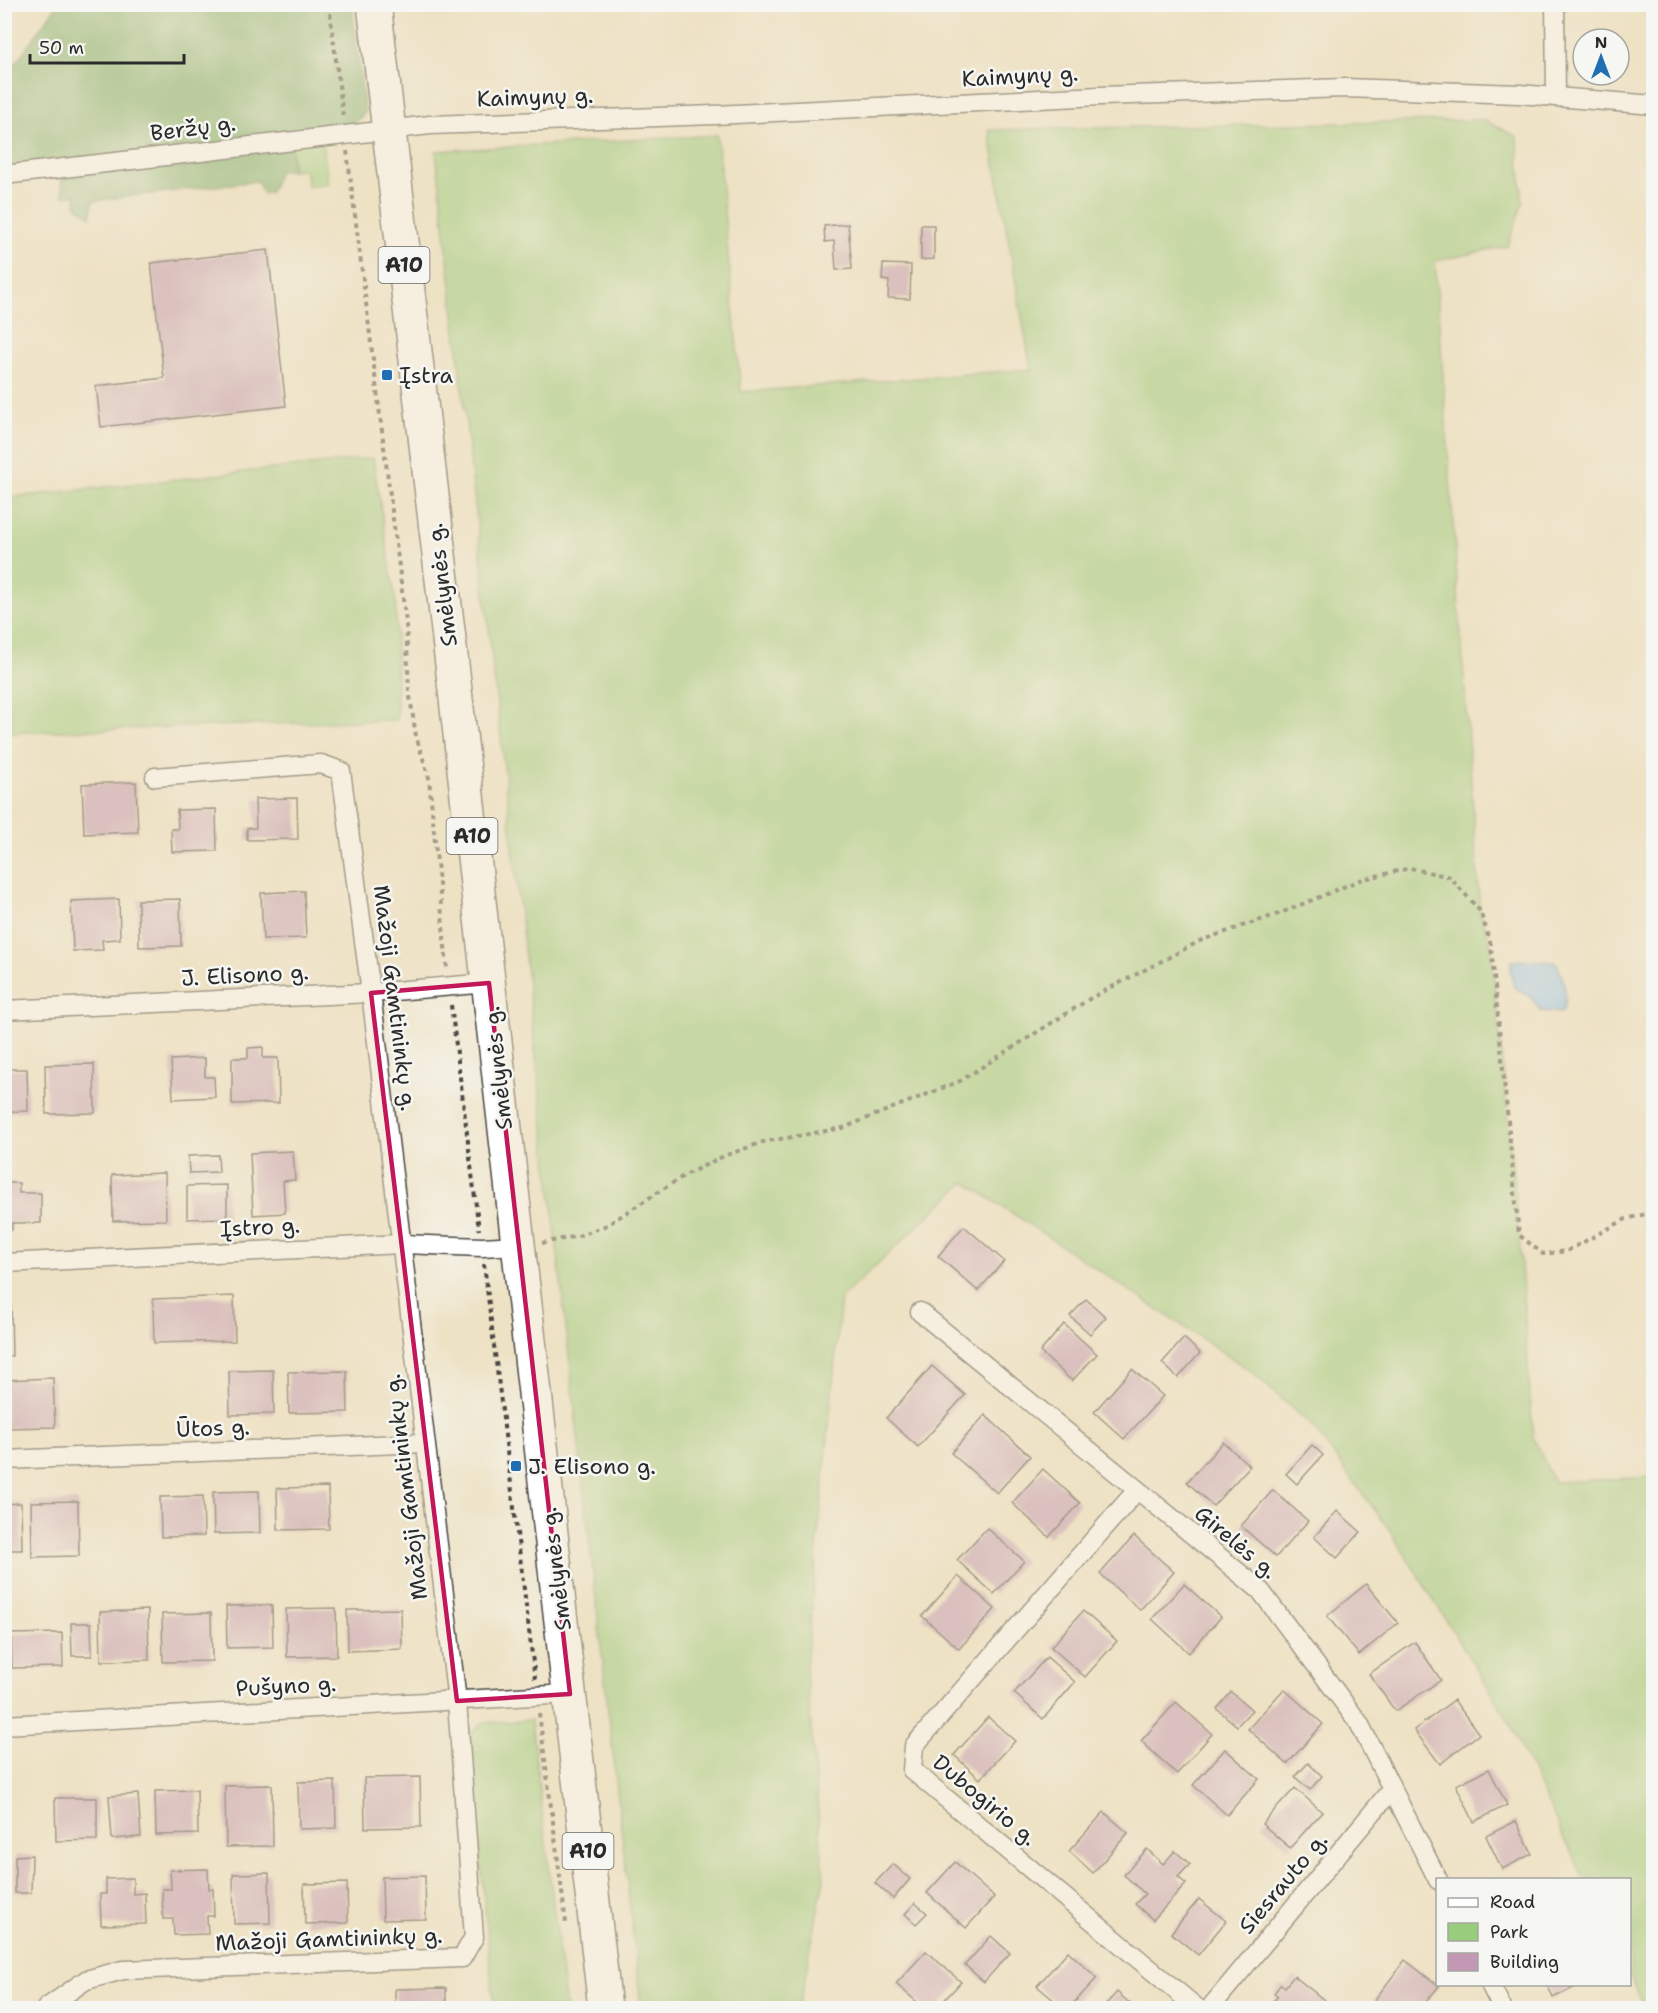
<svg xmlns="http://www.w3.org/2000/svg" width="1658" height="2013" font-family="'Shantell Sans',sans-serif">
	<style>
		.green { fill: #99cd7e; stroke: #627c54; stroke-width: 1.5 }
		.forest { fill: #7ab06d; stroke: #526e4c; stroke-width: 1.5 }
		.water { fill: #81bdf4; stroke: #567490; stroke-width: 1.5 }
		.building { fill: #c298b5 }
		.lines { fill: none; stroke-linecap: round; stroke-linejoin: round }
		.street-casing { stroke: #484642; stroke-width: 21 }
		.highway-casing { stroke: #484642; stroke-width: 36 }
		.path { stroke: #484642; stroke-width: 4; stroke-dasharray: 4.5 4.5; stroke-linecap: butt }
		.street { stroke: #fff; stroke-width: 18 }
		.highway { stroke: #fff; stroke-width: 33 }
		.marked { fill: none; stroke: #c2185b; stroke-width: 4.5; stroke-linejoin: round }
		.poi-dot { fill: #1f6fb2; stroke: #f6f6f2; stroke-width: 2 }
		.labels { text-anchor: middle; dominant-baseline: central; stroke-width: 5; stroke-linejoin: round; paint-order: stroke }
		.shield { fill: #f6f6f2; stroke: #686867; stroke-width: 1.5 }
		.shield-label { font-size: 21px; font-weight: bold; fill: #2b2b2b }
		.street-label { font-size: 22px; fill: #2b2b2b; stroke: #f6f6f2 }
		.poi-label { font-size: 22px; fill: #2b2b2b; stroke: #f6f6f2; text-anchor: start }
	</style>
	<rect width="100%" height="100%" fill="#f6f6f2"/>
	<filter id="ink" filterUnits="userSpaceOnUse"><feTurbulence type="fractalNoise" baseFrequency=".0167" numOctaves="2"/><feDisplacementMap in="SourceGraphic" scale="12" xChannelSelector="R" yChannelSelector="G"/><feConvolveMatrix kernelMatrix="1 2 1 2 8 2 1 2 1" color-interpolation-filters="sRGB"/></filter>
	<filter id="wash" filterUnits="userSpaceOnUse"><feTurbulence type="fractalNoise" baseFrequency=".008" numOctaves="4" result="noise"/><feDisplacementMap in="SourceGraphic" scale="24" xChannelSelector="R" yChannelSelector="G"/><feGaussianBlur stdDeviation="1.35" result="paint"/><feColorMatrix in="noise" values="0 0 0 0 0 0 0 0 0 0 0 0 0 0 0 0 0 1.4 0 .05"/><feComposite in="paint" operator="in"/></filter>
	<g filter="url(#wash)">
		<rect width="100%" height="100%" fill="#eee2c4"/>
		<g class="green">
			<polygon points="1484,120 1517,137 1523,203 1507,246 1435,261 1480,911 1491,945 1519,1235 1533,1437 1554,1482 1653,1477 1653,2008 1645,2008 1630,1976 1630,1880 1584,1879 1505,1714 1389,1529 1313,1427 1248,1369 965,1182 841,1298 806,1667 824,1880 799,2008 641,2008 436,151 717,135 741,392 1031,369 989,130"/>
			<polygon points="321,136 329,184 308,187 305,170 292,170 291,140"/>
			<polygon points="373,458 396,605 397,720 5,733 5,498"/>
			<polygon points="531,1720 566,2008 494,2008 469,1735 482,1723"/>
		</g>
		<polygon class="forest" points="57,5 352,5 365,113 345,133 291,140 292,170 279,171 270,193 263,194 257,181 93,201 91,217 76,206 76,195 63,196 60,168 5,175 5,78"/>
		<path class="water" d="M1527 960 1556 962C1563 976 1571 999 1561 1013L1541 1011 1531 997 1514 987 1510 969 1512 961Z"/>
		<g id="blocks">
			<g class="building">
				<polygon points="848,224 852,269 836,270 834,241 825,242 824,226"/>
				<polygon points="921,225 934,225 934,259 921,260"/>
				<polygon points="268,250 286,406 101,427 96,386 164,378 151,263"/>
				<polygon points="883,264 911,265 910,299 888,298 889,281 882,280"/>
				<polygon points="136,782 138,832 84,834 82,784"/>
				<polygon points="297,798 298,839 247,840 247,828 256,828 255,799"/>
				<polygon points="216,809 217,851 172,852 171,829 178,829 177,810"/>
				<polygon points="304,891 306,938 263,939 261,893"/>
				<polygon points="119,899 120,939 102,940 103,950 73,951 71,901"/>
				<polygon points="180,899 181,946 139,947 138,900"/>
				<polygon points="263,1047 263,1058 278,1058 279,1103 232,1104 232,1058 248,1058 248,1048"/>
				<polygon points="205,1058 205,1077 214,1077 215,1097 173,1099 171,1060"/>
				<polygon points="94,1064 95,1113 46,1114 45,1065"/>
				<polygon points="4,1069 27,1069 28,1111 4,1112"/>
				<polygon points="293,1151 295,1180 283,1181 285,1213 253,1215 250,1153"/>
				<polygon points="218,1155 219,1172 189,1173 188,1156"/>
				<polygon points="165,1173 166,1220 113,1221 112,1175"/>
				<polygon points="4,1183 19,1183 19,1193 41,1193 41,1223 12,1223 12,1230 4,1230"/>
				<polygon points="227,1185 227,1218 187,1219 187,1186"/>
				<polygon points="964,1226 1004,1261 978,1291 938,1256"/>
				<polygon points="234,1296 235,1341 154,1343 153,1299"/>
				<polygon points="1086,1299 1106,1317 1090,1334 1070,1316"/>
				<polygon points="4,1305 11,1305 12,1356 4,1356"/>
				<polygon points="1064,1324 1097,1354 1072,1381 1040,1352"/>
				<polygon points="1184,1338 1200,1353 1178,1378 1162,1363"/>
				<polygon points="932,1366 965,1395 918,1447 886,1418"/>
				<polygon points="1132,1369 1163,1396 1124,1439 1094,1412"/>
				<polygon points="273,1370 274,1414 230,1415 229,1371"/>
				<polygon points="347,1371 348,1412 289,1413 288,1372"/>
				<polygon points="53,1378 55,1427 6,1428 5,1380"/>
				<polygon points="985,1415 1030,1456 997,1493 951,1453"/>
				<polygon points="1223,1442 1250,1466 1213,1506 1187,1482"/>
				<polygon points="1312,1445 1323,1455 1297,1484 1286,1474"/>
				<polygon points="1043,1469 1080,1503 1049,1537 1012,1503"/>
				<polygon points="328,1487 329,1529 278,1530 277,1488"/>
				<polygon points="1273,1490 1308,1521 1276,1557 1241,1526"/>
				<polygon points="259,1491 260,1533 214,1534 213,1492"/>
				<polygon points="203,1496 204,1536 161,1537 160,1497"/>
				<polygon points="78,1501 79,1556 32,1557 31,1502"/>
				<polygon points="21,1503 22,1550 4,1550 4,1504"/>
				<polygon points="1337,1511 1361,1532 1337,1558 1314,1537"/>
				<polygon points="987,1528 1024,1561 994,1594 957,1560"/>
				<polygon points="1134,1536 1174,1572 1140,1610 1100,1574"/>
				<polygon points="958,1576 995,1609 959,1649 922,1616"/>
				<polygon points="1184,1584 1221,1617 1189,1653 1152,1619"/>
				<polygon points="1366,1584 1398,1623 1359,1655 1327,1616"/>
				<polygon points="272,1605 273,1647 227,1648 226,1606"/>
				<polygon points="336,1608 337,1656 287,1657 286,1609"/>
				<polygon points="401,1609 402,1649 348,1651 347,1610"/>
				<polygon points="148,1610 149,1660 101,1661 100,1612"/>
				<polygon points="1083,1611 1117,1641 1085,1677 1051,1647"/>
				<polygon points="211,1613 212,1661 163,1662 162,1614"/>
				<polygon points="71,1623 91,1623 92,1656 72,1656"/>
				<polygon points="62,1633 63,1667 12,1668 11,1634"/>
				<polygon points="1415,1642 1441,1680 1395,1711 1369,1674"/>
				<polygon points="1047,1657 1075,1682 1043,1719 1014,1693"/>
				<polygon points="1284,1689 1323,1724 1287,1764 1248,1729"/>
				<polygon points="1231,1692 1252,1710 1237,1726 1217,1709"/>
				<polygon points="1454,1700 1479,1734 1440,1764 1414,1730"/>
				<polygon points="1176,1702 1212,1734 1177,1774 1141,1741"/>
				<polygon points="988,1717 1015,1741 980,1779 954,1755"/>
				<polygon points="1225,1749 1259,1779 1227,1815 1193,1785"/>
				<polygon points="1308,1763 1322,1776 1310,1790 1295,1777"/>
				<polygon points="1489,1769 1507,1805 1474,1822 1456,1785"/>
				<polygon points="420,1777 421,1827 365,1828 364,1778"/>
				<polygon points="335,1781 336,1828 299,1829 298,1782"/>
				<polygon points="272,1785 273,1846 226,1847 225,1786"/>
				<polygon points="1295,1788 1322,1812 1290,1848 1262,1824"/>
				<polygon points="197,1790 198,1834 156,1835 155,1791"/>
				<polygon points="138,1794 141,1837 112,1839 109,1796"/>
				<polygon points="55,1798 97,1798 97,1840 56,1841"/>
				<polygon points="1104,1812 1128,1833 1093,1873 1069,1851"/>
				<polygon points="1516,1821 1532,1854 1502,1869 1486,1836"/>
				<polygon points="1147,1849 1163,1864 1175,1851 1190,1864 1178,1877 1186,1884 1153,1920 1135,1904 1145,1894 1124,1875"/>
				<polygon points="32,1855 31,1893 15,1893 15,1856"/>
				<polygon points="955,1862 994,1897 966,1928 927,1893"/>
				<polygon points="893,1864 910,1879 893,1899 875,1883"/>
				<polygon points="208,1869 209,1889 213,1889 214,1916 207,1916 208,1934 174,1935 173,1919 163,1919 162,1889 171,1889 170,1870"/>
				<polygon points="269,1873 270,1923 234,1924 233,1874"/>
				<polygon points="425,1876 426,1919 383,1920 382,1877"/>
				<polygon points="133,1878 133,1894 145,1893 146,1924 101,1925 100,1894 106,1894 106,1879"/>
				<polygon points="347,1883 348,1923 305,1924 304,1884"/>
				<polygon points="1199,1899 1226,1921 1198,1955 1171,1933"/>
				<polygon points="915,1903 927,1913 916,1924 905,1914"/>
				<polygon points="991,1936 1010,1953 984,1982 965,1965"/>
				<polygon points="926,1951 961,1982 937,2008 924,2008 896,1984"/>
				<polygon points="1068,1951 1097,1978 1069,2008 1063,2008 1037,1986"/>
				<polygon points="1405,1960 1439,1986 1421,2008 1381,2008 1373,2002"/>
				<polygon points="1294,1976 1334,2008 1267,2008 1278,1996 1274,1993 1281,1984 1285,1987"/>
				<polygon points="1547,1984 1581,1984 1553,1998"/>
				<polygon points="446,1988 446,2008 395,2008 395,1989"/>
				<polygon points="1117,1992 1135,2008 1103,2008"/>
				<polygon points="253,2003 253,2008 198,2008 198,2005"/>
			</g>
		</g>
	</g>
	<g filter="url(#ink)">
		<use href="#blocks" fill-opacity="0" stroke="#484642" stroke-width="1.5"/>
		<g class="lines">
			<g class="street-casing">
				<g id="street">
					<polyline points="1555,4 1556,97"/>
					<polyline points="4,175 430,125 715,115 1100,96 1345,88 1519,94 1654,105"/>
					<polyline points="4,1010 371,993 489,983"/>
					<polyline points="4,1263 402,1244 482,1247 517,1245"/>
					<polyline points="920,1312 1260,1590 1359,1723 1438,1880"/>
					<polyline points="4,1460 424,1443"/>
					<polyline points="1137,1490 914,1746 912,1770 1197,2008"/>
					<polyline points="4,1725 570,1694"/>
					<polyline points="1490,1984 1502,2008"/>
					<polyline points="46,2008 86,1980 123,1970 462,1958 474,1937 457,1701 371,993 341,771 321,764 155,777"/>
					<polyline points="1210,2008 1392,1789"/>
				</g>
			</g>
			<g class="highway-casing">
				<polyline id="highway" points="374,4 455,690 605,2008"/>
			</g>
			<g class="path">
				<polyline points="329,4 343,117"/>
				<polyline points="347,151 406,623 409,690 416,736 429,778 447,968"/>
				<polyline points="451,1005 479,1230"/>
				<polyline points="542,1243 578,1236 607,1225 685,1175 724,1156 763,1142 843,1128 960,1081 1091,998 1202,940 1281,913 1360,880 1410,868 1450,877 1480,911 1491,945 1519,1235 1543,1254 1567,1251 1626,1219 1654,1212"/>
				<polyline points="484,1264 535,1679"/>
				<polyline points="539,1713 566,1923"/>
			</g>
			<use href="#street" class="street"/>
			<use href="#highway" class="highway"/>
		</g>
	</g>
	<path d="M0 0H1658V2013H0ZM489 983 570 1694 457 1701 371 993Z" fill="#eee2c4" fill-opacity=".55" fill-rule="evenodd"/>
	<path class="marked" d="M489 983 570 1694 457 1701 371 993Z"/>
	<g class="poi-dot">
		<rect x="381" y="369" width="12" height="12" rx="3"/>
		<rect x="510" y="1460" width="12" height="12" rx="3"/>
	</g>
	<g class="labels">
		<g class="shield">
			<rect x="378.5" y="247" width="51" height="36" rx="4.5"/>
			<rect x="446.5" y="818" width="51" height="36" rx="4.5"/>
			<rect x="562.5" y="1833" width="51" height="36" rx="4.5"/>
		</g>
		<g class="shield-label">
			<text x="404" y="265">A10</text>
			<text x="472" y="836">A10</text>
			<text x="588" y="1851">A10</text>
		</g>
		<g class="street-label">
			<text transform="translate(1020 76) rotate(-3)">Kaimynų g.</text>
			<text transform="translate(535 97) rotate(-2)">Kaimynų g.</text>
			<text transform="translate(193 128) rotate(-7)">Beržų g.</text>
			<text transform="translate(442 585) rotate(-97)">Smėlynės g.</text>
			<text transform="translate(245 975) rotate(-3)">J. Elisono g.</text>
			<text transform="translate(395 998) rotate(83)">Mažoji Gamtininkų g.</text>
			<text transform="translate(498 1068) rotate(-96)">Smėlynės g.</text>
			<text transform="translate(260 1227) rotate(-3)">Įstro g.</text>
			<text transform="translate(213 1428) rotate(-2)">Ūtos g.</text>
			<text transform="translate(406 1487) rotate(-97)">Mažoji Gamtininkų g.</text>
			<text transform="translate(1236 1542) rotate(40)">Girelės g.</text>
			<text transform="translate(556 1569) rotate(-97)">Smėlynės g.</text>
			<text transform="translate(286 1686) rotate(-3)">Pušyno g.</text>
			<text transform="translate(985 1800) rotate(40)">Dubogirio g.</text>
			<text transform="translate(1283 1883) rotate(-50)">Siesrauto g.</text>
			<text transform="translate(329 1939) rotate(-2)">Mažoji Gamtininkų g.</text>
		</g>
		<g class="poi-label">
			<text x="399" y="375">Įstra</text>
			<text x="528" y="1466">J. Elisono g.</text>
		</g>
	</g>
	<rect width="1658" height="2013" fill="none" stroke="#f6f6f2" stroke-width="24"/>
	<rect x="1436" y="1878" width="195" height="108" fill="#f6f6f2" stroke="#a5a5a2" stroke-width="1.5"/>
	<rect x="1448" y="1898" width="30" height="9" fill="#ffffff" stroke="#a5a5a2" stroke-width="1.5"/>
	<text x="1490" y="1908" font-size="18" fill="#2b2b2b">Road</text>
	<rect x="1448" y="1923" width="30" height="18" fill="#99cd7e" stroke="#a5a5a2" stroke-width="1.5"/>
	<text x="1490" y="1938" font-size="18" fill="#2b2b2b">Park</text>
	<rect x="1448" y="1953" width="30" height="18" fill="#c298b5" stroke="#a5a5a2" stroke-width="1.5"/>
	<text x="1490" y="1968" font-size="18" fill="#2b2b2b">Building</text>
	<g transform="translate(1601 57)"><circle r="28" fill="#f6f6f2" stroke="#a5a5a2" stroke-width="1.5"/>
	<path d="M0-4.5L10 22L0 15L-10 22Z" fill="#1f6fb2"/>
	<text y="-9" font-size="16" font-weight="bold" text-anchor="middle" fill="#2b2b2b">N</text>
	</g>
	<path d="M30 54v9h154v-9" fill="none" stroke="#2b2b2b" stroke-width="3"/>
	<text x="39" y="54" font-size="18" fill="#2b2b2b" stroke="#f6f6f2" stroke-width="4.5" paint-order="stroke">50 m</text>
</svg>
